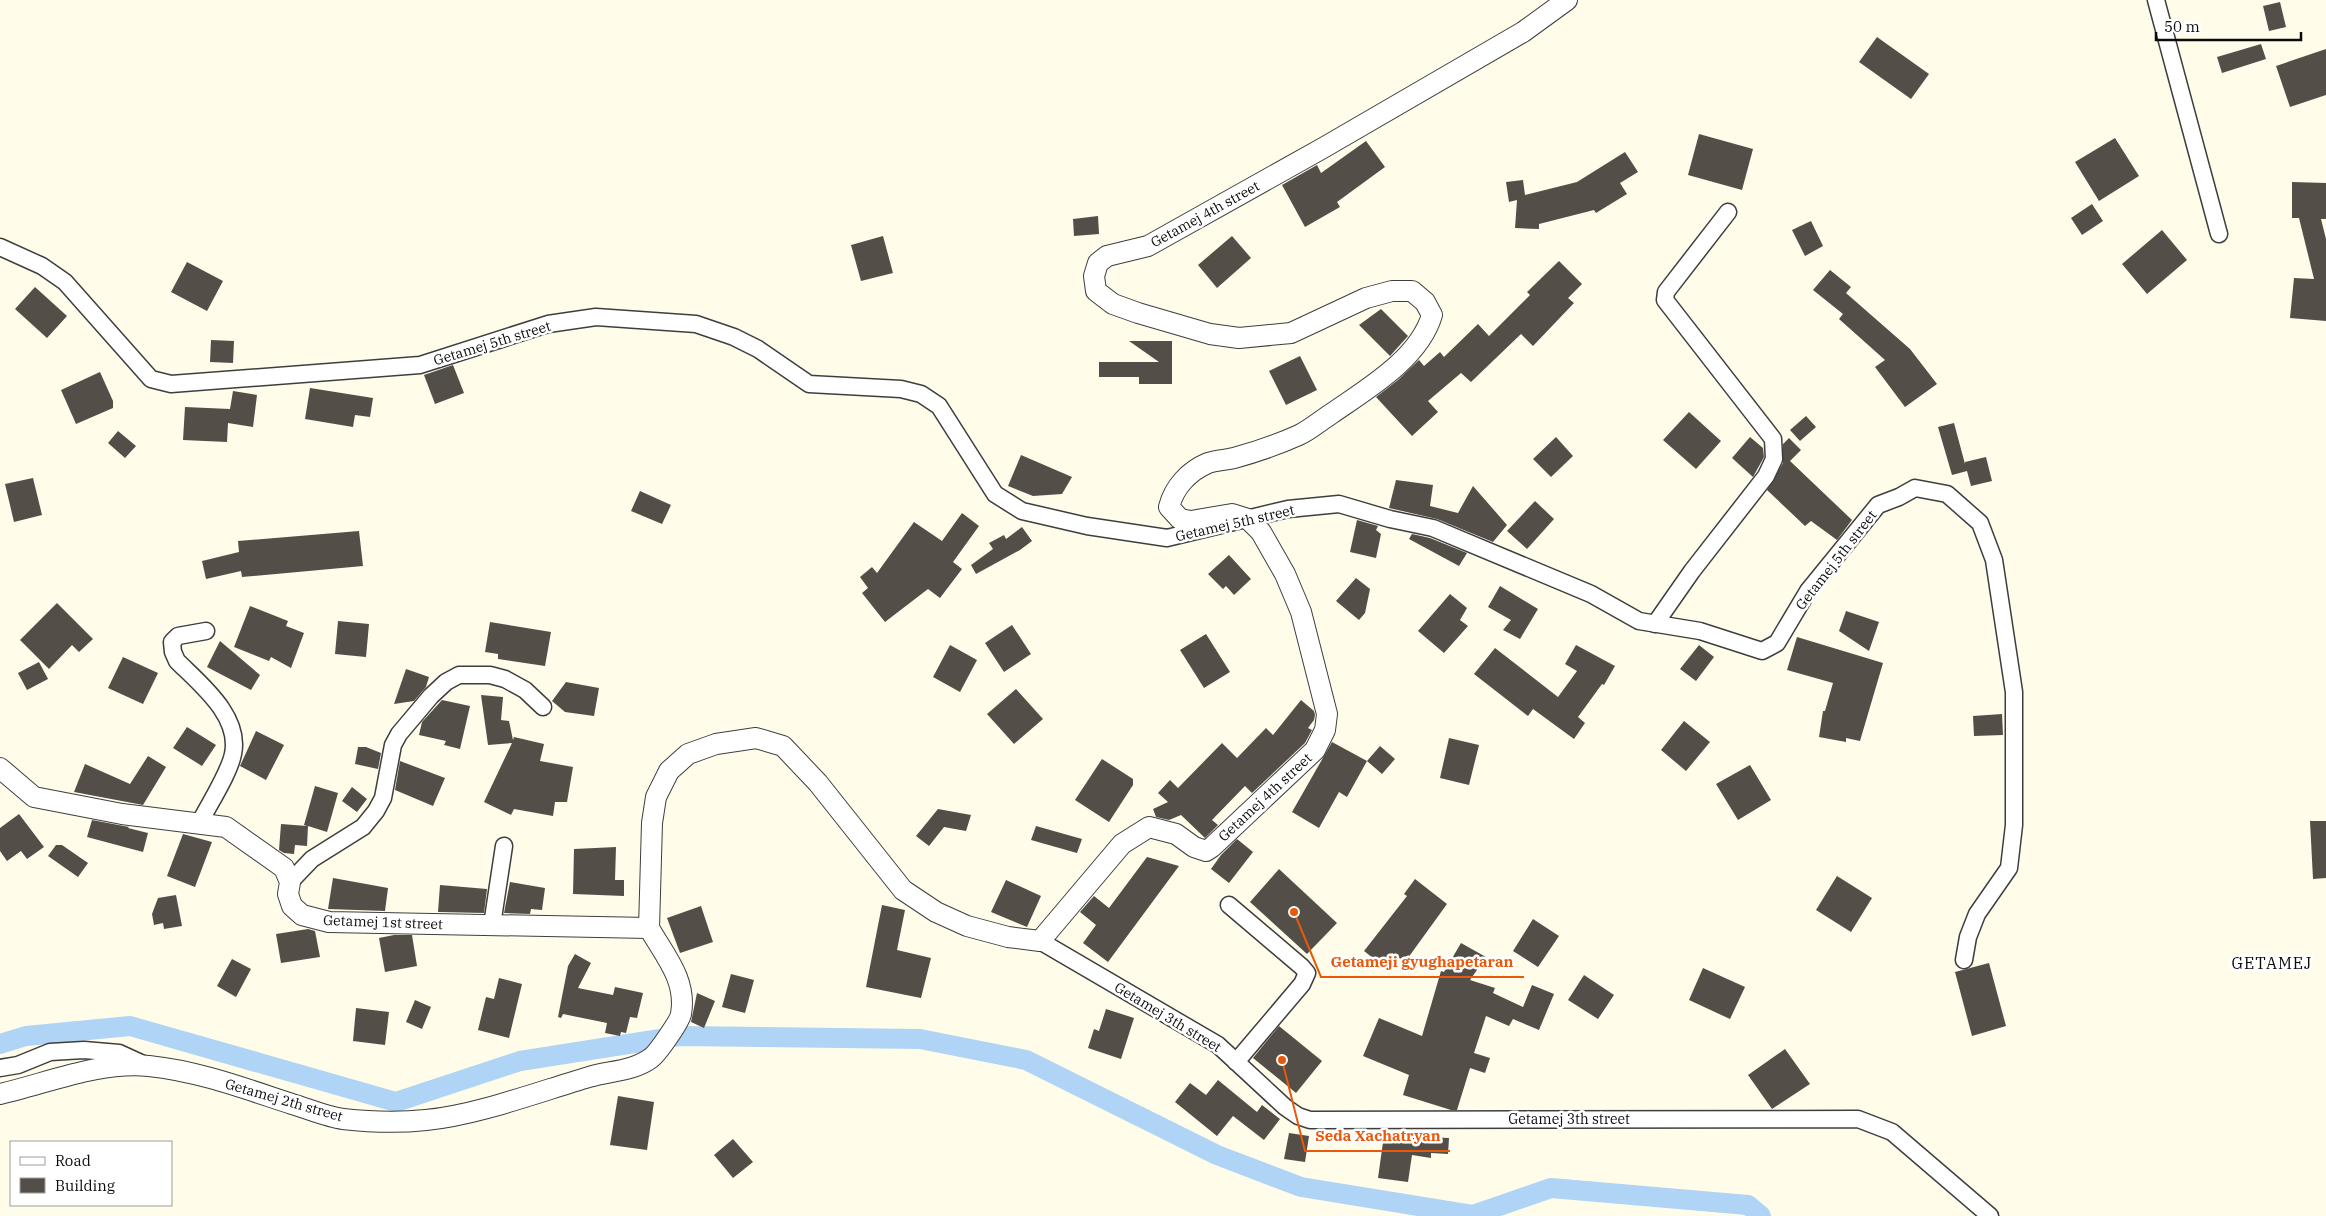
<svg xmlns="http://www.w3.org/2000/svg" width="2326" height="1216" font-family="'IBM Plex Serif',serif">
	<style>
		.lines { fill: none; stroke-linecap: round; stroke-linejoin: round }
		.canal { stroke: #b0d4f5; stroke-width: 20 }
		.building { fill: #544e48 }
		.minor-casing { stroke: #3e3e3e; stroke-width: 19 }
		.tertiary-casing { stroke: #3e3e3e; stroke-width: 22 }
		.minor { stroke: #fff; stroke-width: 16 }
		.tertiary { stroke: #fff; stroke-width: 20 }
		.labels { text-anchor: middle; dominant-baseline: central; stroke-width: 5; stroke-linejoin: round; paint-order: stroke }
		.street-label { font-size: 14px; fill: #0b0b0b; stroke: #fff }
		.quarter-label { font-size: 16px; letter-spacing: 1px; fill: #0b0b0b; stroke: #fff }
		.leader { fill: none; stroke: #e8590c; stroke-width: 2 }
		.callout-dot { fill: #e8590c; stroke: #fff; stroke-width: 2 }
		.callout-label { font-size: 15px; text-anchor: middle; font-weight: bold; fill: #e8590c; stroke: #fff; stroke-width: 5; stroke-linejoin: round; paint-order: stroke }
	</style>
	<rect width="100%" height="100%" fill="#fffdea"/>
	<g class="lines">
		<g class="canal">
			<polyline points="0,1044 26,1036 130,1026 396,1102 520,1061 679,1036 920,1039 1026,1060 1217,1155 1301,1187 1480,1216"/>
			<polyline points="1476,1214 1551,1188 1748,1205 1761,1216"/>
		</g>
	</g>
	<g class="building">
		<polygon points="2280,2 2286,27 2269,31 2263,6"/>
		<polygon points="1877,37 1929,74 1911,99 1859,62"/>
		<polygon points="2261,44 2266,59 2222,73 2217,57"/>
		<polygon points="2326,49 2326,95 2290,107 2276,66"/>
		<polygon points="1699,134 1753,149 1742,190 1688,175"/>
		<polygon points="2115,138 2139,176 2099,201 2075,162"/>
		<polygon points="1366,141 1385,167 1337,202 1340,207 1305,227 1282,185 1317,165 1321,173"/>
		<polygon points="1625,152 1638,172 1620,183 1627,194 1596,213 1594,210 1539,224 1539,229 1515,228 1517,200 1509,202 1506,182 1523,180 1525,195 1577,182"/>
		<polygon points="2292,182 2326,183 2326,219 2321,219 2326,239 2326,321 2290,318 2294,278 2314,279 2299,218 2292,218"/>
		<polygon points="2092,204 2103,221 2082,235 2071,218"/>
		<polygon points="1098,216 1099,234 1074,236 1073,219"/>
		<polygon points="1811,221 1823,246 1805,256 1792,230"/>
		<polygon points="2162,230 2187,260 2147,294 2122,264"/>
		<polygon points="883,236 893,273 861,281 851,245"/>
		<polygon points="1232,236 1251,258 1217,288 1198,265"/>
		<polygon points="1559,261 1582,284 1568,298 1574,303 1533,346 1521,334 1471,382 1461,373 1428,401 1438,412 1412,436 1376,397 1398,380 1419,360 1424,366 1440,352 1444,357 1478,324 1489,336 1530,295 1527,292"/>
		<polygon points="187,262 223,281 207,311 171,292"/>
		<polygon points="1830,270 1851,287 1846,293 1910,349 1937,384 1905,407 1875,367 1885,360 1839,319 1843,314 1813,290"/>
		<polygon points="35,287 67,316 47,338 15,309"/>
		<polygon points="1381,309 1408,336 1390,356 1359,325"/>
		<polygon points="211,340 234,341 233,363 210,362"/>
		<polygon points="1129,341 1172,341 1172,384 1139,384 1139,377 1099,377 1099,362 1159,362"/>
		<polygon points="1300,356 1317,390 1286,405 1269,371"/>
		<polygon points="453,365 464,393 435,404 424,375"/>
		<polygon points="100,372 113,401 113,408 76,424 61,390"/>
		<polygon points="310,388 373,398 370,417 355,415 353,427 305,419"/>
		<polygon points="233,391 257,395 253,427 228,423 227,442 183,440 185,407 230,409"/>
		<polygon points="1689,412 1721,441 1696,469 1663,440"/>
		<polygon points="1806,416 1816,427 1800,441 1790,430"/>
		<polygon points="1954,423 1965,464 1965,462 1986,457 1992,481 1971,486 1967,471 1952,475 1938,427"/>
		<polygon points="118,431 136,446 125,458 108,443"/>
		<polygon points="1556,437 1573,456 1551,477 1533,459"/>
		<polygon points="1750,437 1763,448 1764,457 1753,477 1732,458"/>
		<polygon points="1789,438 1801,450 1790,461 1852,520 1837,540 1811,521 1805,526 1767,490 1783,463 1783,444"/>
		<polygon points="1021,455 1072,477 1062,494 1033,496 1008,486"/>
		<polygon points="33,478 42,515 14,522 5,484"/>
		<polygon points="1396,480 1433,485 1430,506 1458,513 1473,486 1507,525 1493,542 1437,519 1389,508"/>
		<polygon points="640,491 671,505 662,524 631,511"/>
		<polygon points="1535,501 1554,519 1527,549 1507,531"/>
		<polygon points="962,513 979,526 953,562 962,569 940,598 928,589 885,622 862,593 868,588 860,577 872,567 877,573 914,522 942,541"/>
		<polygon points="1357,520 1378,526 1376,530 1381,534 1376,558 1350,552"/>
		<polygon points="1022,527 1032,541 1020,550 976,574 971,565 993,549 989,543 1004,535 1006,539"/>
		<polygon points="359,531 363,566 242,577 241,571 206,579 202,561 239,552 238,541"/>
		<polygon points="1412,534 1430,538 1467,553 1459,566 1409,539"/>
		<polygon points="1229,555 1251,579 1234,595 1226,586 1223,589 1208,574"/>
		<polygon points="1356,578 1370,589 1365,613 1359,620 1336,601"/>
		<polygon points="1500,586 1538,609 1520,639 1503,630 1511,620 1488,607"/>
		<polygon points="1450,594 1467,608 1460,620 1468,626 1444,653 1418,631"/>
		<polygon points="57,603 93,639 79,652 72,645 49,669 20,640"/>
		<polygon points="250,606 288,621 286,626 304,633 291,668 271,657 269,661 234,647"/>
		<polygon points="1846,611 1879,622 1869,651 1839,631"/>
		<polygon points="338,621 369,624 366,657 335,654"/>
		<polygon points="490,622 551,632 545,666 498,659 498,654 485,652"/>
		<polygon points="1012,625 1031,654 1004,672 985,643"/>
		<polygon points="1206,634 1230,672 1204,688 1180,650"/>
		<polygon points="1797,637 1883,663 1860,741 1846,738 1846,742 1819,737 1823,711 1825,711 1833,683 1787,670"/>
		<polygon points="220,641 260,675 251,690 207,667"/>
		<polygon points="950,645 977,660 960,692 933,677"/>
		<polygon points="1576,645 1615,666 1604,685 1602,684 1578,717 1585,723 1574,739 1533,709 1528,716 1474,674 1495,648 1558,697 1577,671 1565,664"/>
		<polygon points="1699,645 1714,657 1696,681 1680,669"/>
		<polygon points="123,657 158,673 143,704 108,688"/>
		<polygon points="39,662 48,679 27,690 18,673"/>
		<polygon points="406,669 429,677 426,687 414,701 394,704"/>
		<polygon points="566,682 599,688 594,716 565,712 552,701"/>
		<polygon points="1016,689 1043,719 1014,744 987,714"/>
		<polygon points="481,695 503,697 501,720 509,721 513,740 514,737 544,744 540,761 573,767 567,802 555,802 553,816 514,809 511,815 484,802 512,743 488,745"/>
		<polygon points="442,700 470,706 460,749 444,745 446,741 419,735 422,722"/>
		<polygon points="1301,700 1314,711 1315,715 1314,720 1308,728 1312,730 1305,743 1252,793 1245,786 1212,820 1218,825 1205,838 1181,815 1169,820 1156,817 1153,809 1168,802 1158,793 1170,780 1178,788 1222,743 1237,758 1266,728 1273,735"/>
		<polygon points="2002,714 2003,735 1974,736 1973,716"/>
		<polygon points="1684,721 1710,742 1686,771 1661,750"/>
		<polygon points="187,727 216,745 202,766 173,748"/>
		<polygon points="256,731 284,745 266,780 240,766"/>
		<polygon points="1449,738 1479,745 1469,785 1440,778"/>
		<polygon points="1332,742 1367,761 1347,797 1339,792 1319,828 1292,812"/>
		<polygon points="1380,746 1395,759 1382,774 1367,761"/>
		<polygon points="358,747 366,747 381,753 378,769 355,764"/>
		<polygon points="148,756 166,767 143,805 74,792 85,764 130,784"/>
		<polygon points="1102,759 1133,779 1133,785 1109,822 1075,800"/>
		<polygon points="400,761 445,778 433,806 395,790"/>
		<polygon points="1750,765 1771,800 1738,820 1716,784"/>
		<polygon points="315,786 338,793 327,832 308,826 307,846 295,845 294,854 284,853 279,850 281,824 307,826 304,825"/>
		<polygon points="352,787 367,799 357,812 342,801"/>
		<polygon points="938,809 971,815 966,831 944,827 929,846 916,836"/>
		<polygon points="19,814 44,847 27,859 21,851 7,861 0,851 0,828"/>
		<polygon points="92,820 129,827 128,828 148,833 143,852 87,837"/>
		<polygon points="2310,821 2326,821 2326,878 2313,879"/>
		<polygon points="1036,826 1082,839 1077,853 1031,840"/>
		<polygon points="183,834 212,842 195,887 167,876"/>
		<polygon points="1237,839 1253,852 1229,883 1211,869 1221,855"/>
		<polygon points="56,845 62,845 88,863 78,877 48,856"/>
		<polygon points="616,847 615,880 624,880 624,896 573,894 574,849"/>
		<polygon points="1147,857 1179,866 1108,962 1083,943 1096,925 1080,912 1094,896 1109,908"/>
		<polygon points="1279,869 1337,923 1307,954 1250,902"/>
		<polygon points="1837,876 1872,898 1851,932 1816,910"/>
		<polygon points="333,878 388,888 385,911 328,909"/>
		<polygon points="1415,879 1447,904 1405,962 1392,953 1382,965 1364,951 1407,896 1404,894"/>
		<polygon points="1006,880 1041,896 1027,927 991,912"/>
		<polygon points="510,882 545,888 542,910 531,909 530,914 504,913"/>
		<polygon points="440,885 487,889 484,913 438,912"/>
		<polygon points="176,895 182,926 164,929 163,923 154,925 152,914 158,898"/>
		<polygon points="882,905 905,910 897,950 931,958 921,998 866,987"/>
		<polygon points="701,906 713,942 680,953 667,918"/>
		<polygon points="1533,919 1559,936 1538,967 1513,951"/>
		<polygon points="308,929 315,931 320,957 281,963 276,934"/>
		<polygon points="394,935 412,935 417,966 385,972 379,938"/>
		<polygon points="1461,943 1486,957 1470,980 1495,988 1493,993 1523,1007 1532,985 1554,994 1539,1030 1513,1019 1509,1026 1486,1016 1474,1053 1490,1058 1485,1073 1470,1068 1457,1110 1451,1110 1403,1095 1409,1075 1363,1056 1379,1018 1422,1036 1441,971 1444,972"/>
		<polygon points="575,954 591,963 578,988 613,995 615,987 643,993 637,1018 630,1017 626,1033 621,1032 620,1036 605,1033 607,1023 563,1014 561,1018 558,1017 568,966"/>
		<polygon points="232,959 251,969 236,997 217,986"/>
		<polygon points="1989,963 2006,1026 1972,1036 1955,972"/>
		<polygon points="1703,968 1745,987 1730,1019 1689,1000"/>
		<polygon points="731,974 754,980 745,1013 722,1007"/>
		<polygon points="1584,975 1614,995 1598,1019 1568,1000"/>
		<polygon points="499,978 522,984 509,1038 478,1030 486,997 494,999"/>
		<polygon points="697,993 715,1001 704,1028 691,1022"/>
		<polygon points="415,1000 431,1007 422,1029 406,1022"/>
		<polygon points="356,1008 389,1012 385,1045 353,1041"/>
		<polygon points="1106,1009 1134,1018 1121,1059 1088,1048 1094,1029 1099,1031"/>
		<polygon points="1279,1026 1322,1061 1296,1093 1253,1058"/>
		<polygon points="1785,1049 1810,1084 1772,1109 1748,1075"/>
		<polygon points="1218,1080 1257,1112 1262,1105 1280,1119 1264,1140 1233,1116 1217,1136 1175,1102 1190,1083 1206,1095"/>
		<polygon points="618,1096 654,1102 647,1150 610,1145"/>
		<polygon points="1289,1133 1309,1136 1305,1162 1284,1159"/>
		<polygon points="1384,1135 1449,1138 1448,1154 1431,1153 1431,1158 1412,1155 1408,1182 1378,1178"/>
		<polygon points="733,1139 753,1162 733,1178 714,1155"/>
	</g>
	<g class="lines">
		<g class="minor-casing">
			<g id="minor">
				<polyline points="2156,0 2219,234"/>
				<polyline points="0,247 42,266 65,282 151,379 171,384 420,365 548,324 596,317 696,324 734,337 758,349 809,384 901,389 921,394 939,406 995,494 1022,511 1087,526 1167,538 1288,509 1339,504 1390,519 1433,528 1591,594 1639,621 1700,631 1762,651 1777,643 1808,591 1878,505 1899,497 1915,488 1947,494 1980,523 1994,560 2014,692 2014,825 2009,868 1977,914 1968,937 1964,960"/>
				<polyline points="1655,624 1692,571 1766,476 1774,459 1773,439 1665,300 1666,292 1728,212"/>
				<path d="M199 824C209 804 229 774 233 754 241 716 200 684 177 661L173 652 172 642 178 636 206 631"/>
				<polyline points="290,882 312,859 363,827 376,811 383,798 393,745 399,734 431,696 446,682 459,675 490,675 505,679 525,690 543,707"/>
				<polyline points="1229,905 1302,967 1307,973 1302,984 1236,1062"/>
				<polyline points="492,925 504,846"/>
				<polyline points="1040,941 1218,1045 1285,1107 1298,1116 1310,1120 1858,1119 1892,1132 1990,1216"/>
				<polyline points="0,1068 18,1065 50,1052 84,1050 119,1053 143,1064"/>
			</g>
		</g>
		<g class="tertiary-casing">
			<g id="tertiary">
				<polyline points="0,768 34,797 122,814 226,827 284,868 290,882 288,894 292,906 302,915 329,922 649,928"/>
				<path d="M649 928 652 823 656 797 669 771 688 754 716 744 756 738 783 746 818 783 903 890 936 912 967 926 1008 937 1040 941 1122 844 1149 827 1176 834 1194 847 1206 851 1212 847 1315 750 1325 730 1327 714 1301 612 1285 574 1261 532 1248 519 1232 514 1191 521 1180 519 1169 507C1174 487 1189 471 1208 463 1216 460 1226 460 1234 458 1256 452 1279 444 1299 435 1310 430 1320 421 1331 414 1367 389 1419 359 1432 315L1425 302 1412 291H1392L1366 298 1291 333 1239 338 1210 334 1138 313 1113 304 1096 291 1094 276 1098 263 1107 256 1148 246 1323 148 1523 32 1567 0"/>
				<path d="M0 1094C48 1083 99 1061 149 1066 198 1071 246 1089 292 1104 309 1109 327 1117 343 1119 370 1122 399 1123 426 1120 477 1115 538 1092 589 1077 609 1071 634 1071 651 1058 657 1054 680 1021 681 1014 687 980 665 956 649 928"/>
			</g>
		</g>
		<use href="#minor" class="minor"/>
		<use href="#tertiary" class="tertiary"/>
	</g>
	<g class="labels">
		<g class="street-label">
			<text transform="translate(1205 214) rotate(-29)">Getamej 4th street</text>
			<text transform="translate(492 343) rotate(-17)">Getamej 5th street</text>
			<text transform="translate(1235 523) rotate(-13)">Getamej 5th street</text>
			<text transform="translate(1836 560) rotate(-52)">Getamej 5th street</text>
			<text transform="translate(1265 797) rotate(-43)">Getamej 4th street</text>
			<text transform="translate(383 922) rotate(2)">Getamej 1st street</text>
			<text transform="translate(1168 1017) rotate(31)">Getamej 3th street</text>
			<text transform="translate(284 1100) rotate(16)">Getamej 2th street</text>
			<text x="1569" y="1119">Getamej 3th street</text>
		</g>
		<g class="quarter-label">
			<text x="2272" y="963">GETAMEJ</text>
		</g>
	</g>
	<path class="leader" d="M1294 912L1321 977H1524M1282 1060L1305 1151H1450"/>
	<g class="callout-dot">
		<circle cx="1294" cy="912" r="5"/>
		<circle cx="1282" cy="1060" r="5"/>
	</g>
	<g class="callout-label">
		<text x="1422" y="967">Getameji gyughapetaran</text>
		<text x="1378" y="1141">Seda Xachatryan</text>
	</g>
	<rect x="10" y="1141" width="162" height="65" fill="#ffffff" stroke="#9d9d9d"/>
	<rect x="20" y="1157" width="25" height="8" fill="#ffffff" stroke="#9d9d9d"/>
	<text x="55" y="1166" font-size="15" fill="#0b0b0b">Road</text>
	<rect x="20" y="1178" width="25" height="15" fill="#544e48" stroke="#9d9d9d"/>
	<text x="55" y="1191" font-size="15" fill="#0b0b0b">Building</text>
	<path d="M2156 32v8h145v-8" fill="none" stroke="#0b0b0b" stroke-width="2.5"/>
	<text x="2164" y="32" font-size="15" fill="#0b0b0b" stroke="#ffffff" stroke-width="4" paint-order="stroke">50 m</text>
</svg>
